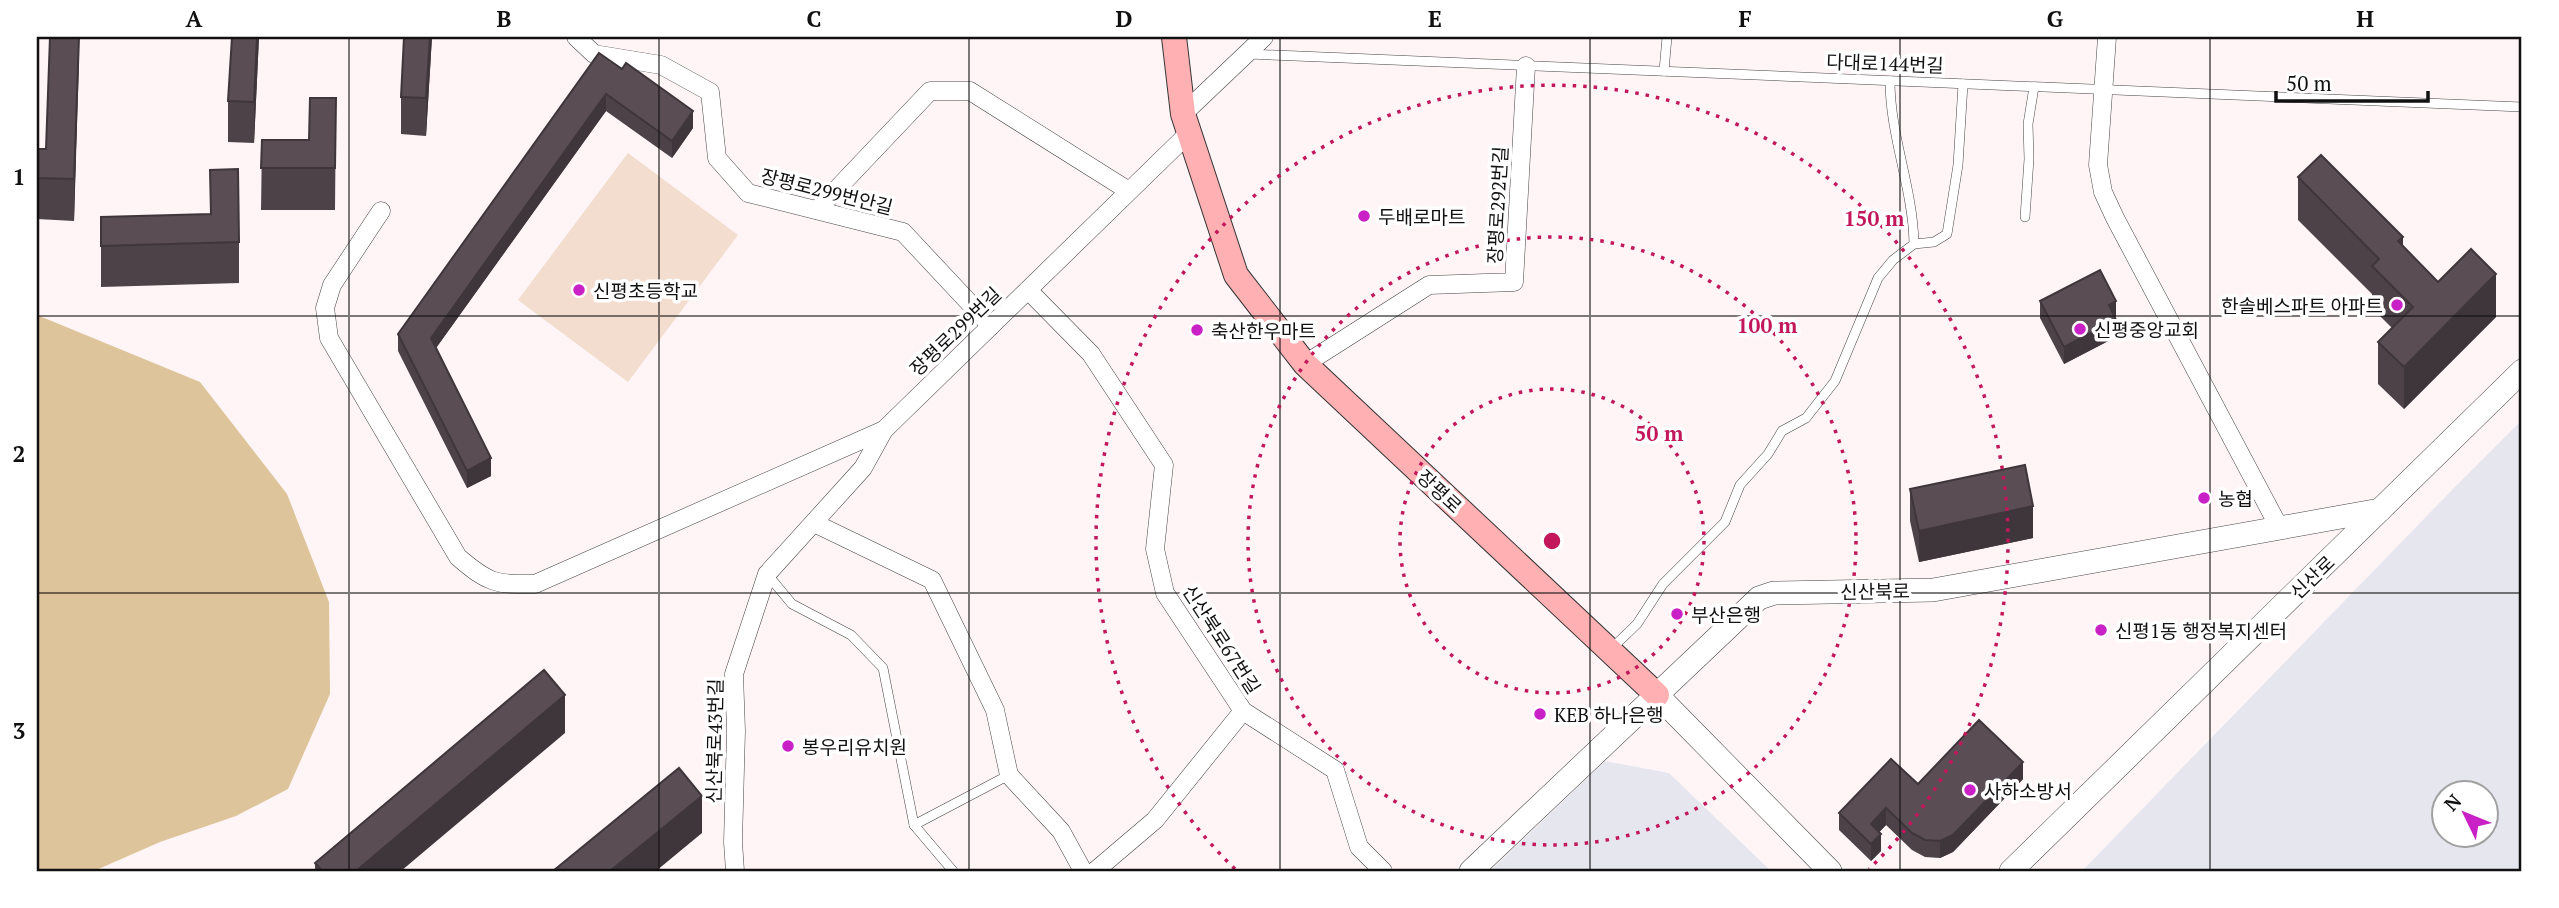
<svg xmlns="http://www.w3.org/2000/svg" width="2559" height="908" font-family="'PT Serif','Noto Sans KR',serif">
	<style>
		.industrial { fill: #e6e6ef; fill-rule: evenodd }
		.forest { fill: #dec49a }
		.pitch { fill: #f3ddce }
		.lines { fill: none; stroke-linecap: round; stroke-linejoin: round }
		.service-casing { stroke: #444; stroke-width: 10 }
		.minor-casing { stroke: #444; stroke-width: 19 }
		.tertiary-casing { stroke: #444; stroke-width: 24 }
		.secondary-casing { stroke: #333; stroke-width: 26 }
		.service { stroke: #fff; stroke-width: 9 }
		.minor { stroke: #fff; stroke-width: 18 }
		.tertiary { stroke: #fff; stroke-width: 23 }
		.secondary { stroke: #ffb0b3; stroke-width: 24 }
		.wall { fill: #4d4248 }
		.shaded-wall { fill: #3f363b }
		.building { fill: #5a4d54; stroke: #3f363b; stroke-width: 2 }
		.grid { fill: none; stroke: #111; stroke-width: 2; stroke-opacity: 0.55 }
		.ring { fill: none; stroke: #c2185b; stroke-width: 3.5; stroke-dasharray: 3.5 7 }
		.poi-dot { fill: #c921c5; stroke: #fff; stroke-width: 2.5 }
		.labels { text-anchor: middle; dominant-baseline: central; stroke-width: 7; stroke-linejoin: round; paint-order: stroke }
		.street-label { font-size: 19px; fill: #111; stroke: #fff }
		.poi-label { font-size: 19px; fill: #111; stroke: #fff; text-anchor: start }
		.centre { fill: #c2185b; stroke: #fff; stroke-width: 3.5 }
		.ring-label { font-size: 21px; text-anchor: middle; font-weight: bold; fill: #c2185b; stroke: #fff; stroke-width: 7; stroke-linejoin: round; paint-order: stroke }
		.neatline { fill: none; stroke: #111; stroke-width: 2.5 }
		.grid-label { font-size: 23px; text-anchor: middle; font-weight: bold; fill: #111 }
	</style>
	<rect width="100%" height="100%" fill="#fff5f6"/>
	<g class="industrial">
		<path d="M2522 420V871H2082L2453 489ZM2444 792H2486V834H2444Z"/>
		<polygon points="1605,761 1669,773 1771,871 1490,871"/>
	</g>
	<polygon class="forest" points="37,315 200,382 287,494 329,602 330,694 288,789 236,816 160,842 94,871 37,871"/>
	<polygon class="pitch" points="628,153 738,235 628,382 518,300"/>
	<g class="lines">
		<g class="service-casing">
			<g id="service">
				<polyline points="1249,54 2522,107"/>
				<polyline points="1664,71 1667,37"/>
				<polyline points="2025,217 2029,159 2028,124 2034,87"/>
				<polyline points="1914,244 1934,242 1947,234 1958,165 1963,84"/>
				<polyline points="767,574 792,604 851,635 883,668 914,825 953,871"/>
				<path d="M1611 649 1637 624 1663 584 1725 522 1740 485 1768 454 1782 431 1806 418 1835 381 1878 278 1893 260 1914 244C1913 188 1890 136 1890 81"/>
				<polyline points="914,825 1009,775"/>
			</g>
		</g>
		<g class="minor-casing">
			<g id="minor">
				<polyline points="576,37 594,54 661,65 710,92 717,158 748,193 903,232 991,326"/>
				<polyline points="2107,37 2098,165 2103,192 2115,218 2279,527"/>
				<polyline points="1183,114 1264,37"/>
				<polyline points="817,210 930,91 970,91 1129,191"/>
				<path d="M381 211 332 285 325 308 329 338 458 557C488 583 496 585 535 584L884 430"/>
				<polyline points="1028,290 1091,354 1164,465 1155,549 1165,593 1243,711 1335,770 1359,847 1383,871"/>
				<polyline points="1305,364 1429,285 1514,282 1526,66"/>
				<polyline points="814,523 932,580 995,710 1009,775 1061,831 1083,871"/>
				<polyline points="735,871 733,842 736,731 734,674 767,574 863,468 884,430 1189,133"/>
				<polyline points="1095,871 1155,820 1243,711"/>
			</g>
		</g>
		<g class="tertiary-casing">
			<g id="tertiary">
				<polyline points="1657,695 1830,871"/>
				<polyline points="1471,871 1759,598 1774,593 1933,590 2380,510"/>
				<polyline points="2011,871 2522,371"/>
			</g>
		</g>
		<g class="secondary-casing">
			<polyline id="secondary" points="1174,37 1183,114 1236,275 1305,364 1657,695"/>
		</g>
		<use href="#service" class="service"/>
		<use href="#minor" class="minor"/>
		<use href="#tertiary" class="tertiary"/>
		<use href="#secondary" class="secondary"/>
	</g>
	<g class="wall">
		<polygon points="79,37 74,221 37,219 37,149 46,149"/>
		<polygon points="259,37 254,143 228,142 228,101"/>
		<polygon points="432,37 426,136 401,134 401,97"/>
		<polygon points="599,53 693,128 672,158 606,111 436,348 491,476 467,488 398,351 398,334"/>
		<polygon points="336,98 335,210 261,210 262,140 309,140"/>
		<polygon points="210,170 239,242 239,283 101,287 101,217 210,214"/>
		<polygon points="2298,177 2403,246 2438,282 2496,317 2404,409 2378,384 2378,342 2392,328 2372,308 2372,294 2298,220"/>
		<polygon points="2040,301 2116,337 2064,364 2040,318"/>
		<polygon points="1910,489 2033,538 1919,562 1910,521"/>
		<polygon points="2023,779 1953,852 1940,858 1925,857 1912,850 1886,825 1879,832 1881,851 1871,861 1839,830 1839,813 1918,784"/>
		<polygon points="315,863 322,871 315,871"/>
	</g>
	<g class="shaded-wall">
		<polygon points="79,37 79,61 74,221 74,179"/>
		<polygon points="257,37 259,37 254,143 254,102"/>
		<polygon points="430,37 432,37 426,136 426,98"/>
		<polygon points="606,94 606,111 431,355 431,338"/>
		<polygon points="693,111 693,128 672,158 672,141"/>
		<polygon points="2403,237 2403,279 2398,241"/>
		<polygon points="2496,274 2496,317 2404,409 2404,367"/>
		<polygon points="2116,301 2116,318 2109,305"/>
		<polygon points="2116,320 2116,337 2064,364 2064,347"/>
		<polygon points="491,458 491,476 467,488 467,471"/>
		<polygon points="2033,506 2033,538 1919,562 1919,531"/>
		<polygon points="565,695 565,733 401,871 356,871"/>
		<polygon points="2023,762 2023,779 1953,852 1940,858 1940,841"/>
		<polygon points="702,796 702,833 656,871 610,871"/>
		<polygon points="1886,808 1886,825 1871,841 1871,824"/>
		<polygon points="1881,834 1881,851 1871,861 1871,844"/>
	</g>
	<g class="building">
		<polygon points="50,37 79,37 74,179 37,178 37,149 46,149"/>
		<polygon points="232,37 257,37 254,102 228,101"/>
		<polygon points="404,37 430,37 426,98 401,97"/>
		<polygon points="599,53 622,69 626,63 693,111 672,141 606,94 431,338 491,458 467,471 398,334"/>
		<polygon points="310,98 336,98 335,168 261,168 262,140 309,140"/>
		<polygon points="2321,155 2403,237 2398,241 2438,282 2471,249 2496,274 2404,367 2378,342 2413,307 2372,266 2379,259 2298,177"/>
		<polygon points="238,169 239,242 101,246 101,217 211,214 210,170"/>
		<polygon points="2100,270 2116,301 2109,305 2116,320 2064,347 2040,301"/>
		<polygon points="2025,465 2033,506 1919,531 1910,489"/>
		<polygon points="544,670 565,695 356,871 322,871 315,863"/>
		<polygon points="1979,720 2023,762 1953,835 1940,841 1925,840 1912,833 1886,808 1871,824 1881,834 1871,844 1839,813 1891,759 1918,784"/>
		<polygon points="679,768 702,796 610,871 553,871"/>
	</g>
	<path class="grid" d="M349 37V871M659 37V871M969 37V871M1280 37V871M1590 37V871M1900 37V871M2210 37V871M37 316H2522M37 593H2522"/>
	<g class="ring">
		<circle cx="1552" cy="541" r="152"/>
		<circle cx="1552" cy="541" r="304"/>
		<path d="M1235 869A456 456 0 1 1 1869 869"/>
	</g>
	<g class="poi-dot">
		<circle cx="1364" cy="216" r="7"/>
		<circle cx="579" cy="290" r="7"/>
		<circle cx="2397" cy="305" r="7"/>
		<circle cx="2080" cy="329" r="7"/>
		<circle cx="1197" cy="330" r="7"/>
		<circle cx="2204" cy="498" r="7"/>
		<circle cx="1677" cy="614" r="7"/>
		<circle cx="2101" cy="630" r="7"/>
		<circle cx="1540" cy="714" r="7"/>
		<circle cx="788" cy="746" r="7"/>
		<circle cx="1970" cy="790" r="7"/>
	</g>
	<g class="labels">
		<g class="street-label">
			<text transform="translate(1885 63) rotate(2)">다대로144번길</text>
			<text transform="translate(827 191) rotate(14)">장평로299번안길</text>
			<text transform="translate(1497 205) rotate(-87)">장평로292번길</text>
			<text transform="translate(955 331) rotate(-44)">장평로299번길</text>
			<text transform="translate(1440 491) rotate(43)">장평로</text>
			<text transform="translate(2312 577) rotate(-44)">신산로</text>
			<text transform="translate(1875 591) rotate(-1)">신산북로</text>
			<text transform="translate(1222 639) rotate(57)">신산북로67번길</text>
			<text transform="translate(714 741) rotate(-89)">신산북로43번길</text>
		</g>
		<g class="poi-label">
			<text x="1378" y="216">두배로마트</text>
			<text x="593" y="290">신평초등학교</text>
			<text x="2383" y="305" text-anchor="end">한솔베스파트 아파트</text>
			<text x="2094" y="329">신평중앙교회</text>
			<text x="1211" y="330">축산한우마트</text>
			<text x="2218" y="498">농협</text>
			<text x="1691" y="614">부산은행</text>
			<text x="2115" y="630">신평1동 행정복지센터</text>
			<text x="1554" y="714">KEB 하나은행</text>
			<text x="802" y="746">봉우리유치원</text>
			<text x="1984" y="790">사하소방서</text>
		</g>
	</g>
	<circle cx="1552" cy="541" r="10" class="centre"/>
	<g class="ring-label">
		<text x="1874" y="226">150 m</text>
		<text x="1767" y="333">100 m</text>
		<text x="1659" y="441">50 m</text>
	</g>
	<rect width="2559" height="908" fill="none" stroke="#ffffff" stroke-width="77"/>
	<g transform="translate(2465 814) rotate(313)"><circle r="33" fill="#ffffff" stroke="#a0a0a0" stroke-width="2"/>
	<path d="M0-5L12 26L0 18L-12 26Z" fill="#c921c5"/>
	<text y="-10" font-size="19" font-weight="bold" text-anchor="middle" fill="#111111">N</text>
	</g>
	<path d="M2276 91v10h152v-10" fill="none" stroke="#111111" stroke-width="3.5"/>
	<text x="2286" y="91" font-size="21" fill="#111111" stroke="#ffffff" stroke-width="5" paint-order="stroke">50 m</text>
	<rect x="38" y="38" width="2482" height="832" class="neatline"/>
	<g class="grid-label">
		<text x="194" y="27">A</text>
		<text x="504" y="27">B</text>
		<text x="814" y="27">C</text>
		<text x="1124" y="27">D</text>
		<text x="1435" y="27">E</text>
		<text x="1745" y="27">F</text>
		<text x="2055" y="27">G</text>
		<text x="2365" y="27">H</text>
		<text x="19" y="185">1</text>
		<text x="19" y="462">2</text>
		<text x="19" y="739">3</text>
	</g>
</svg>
